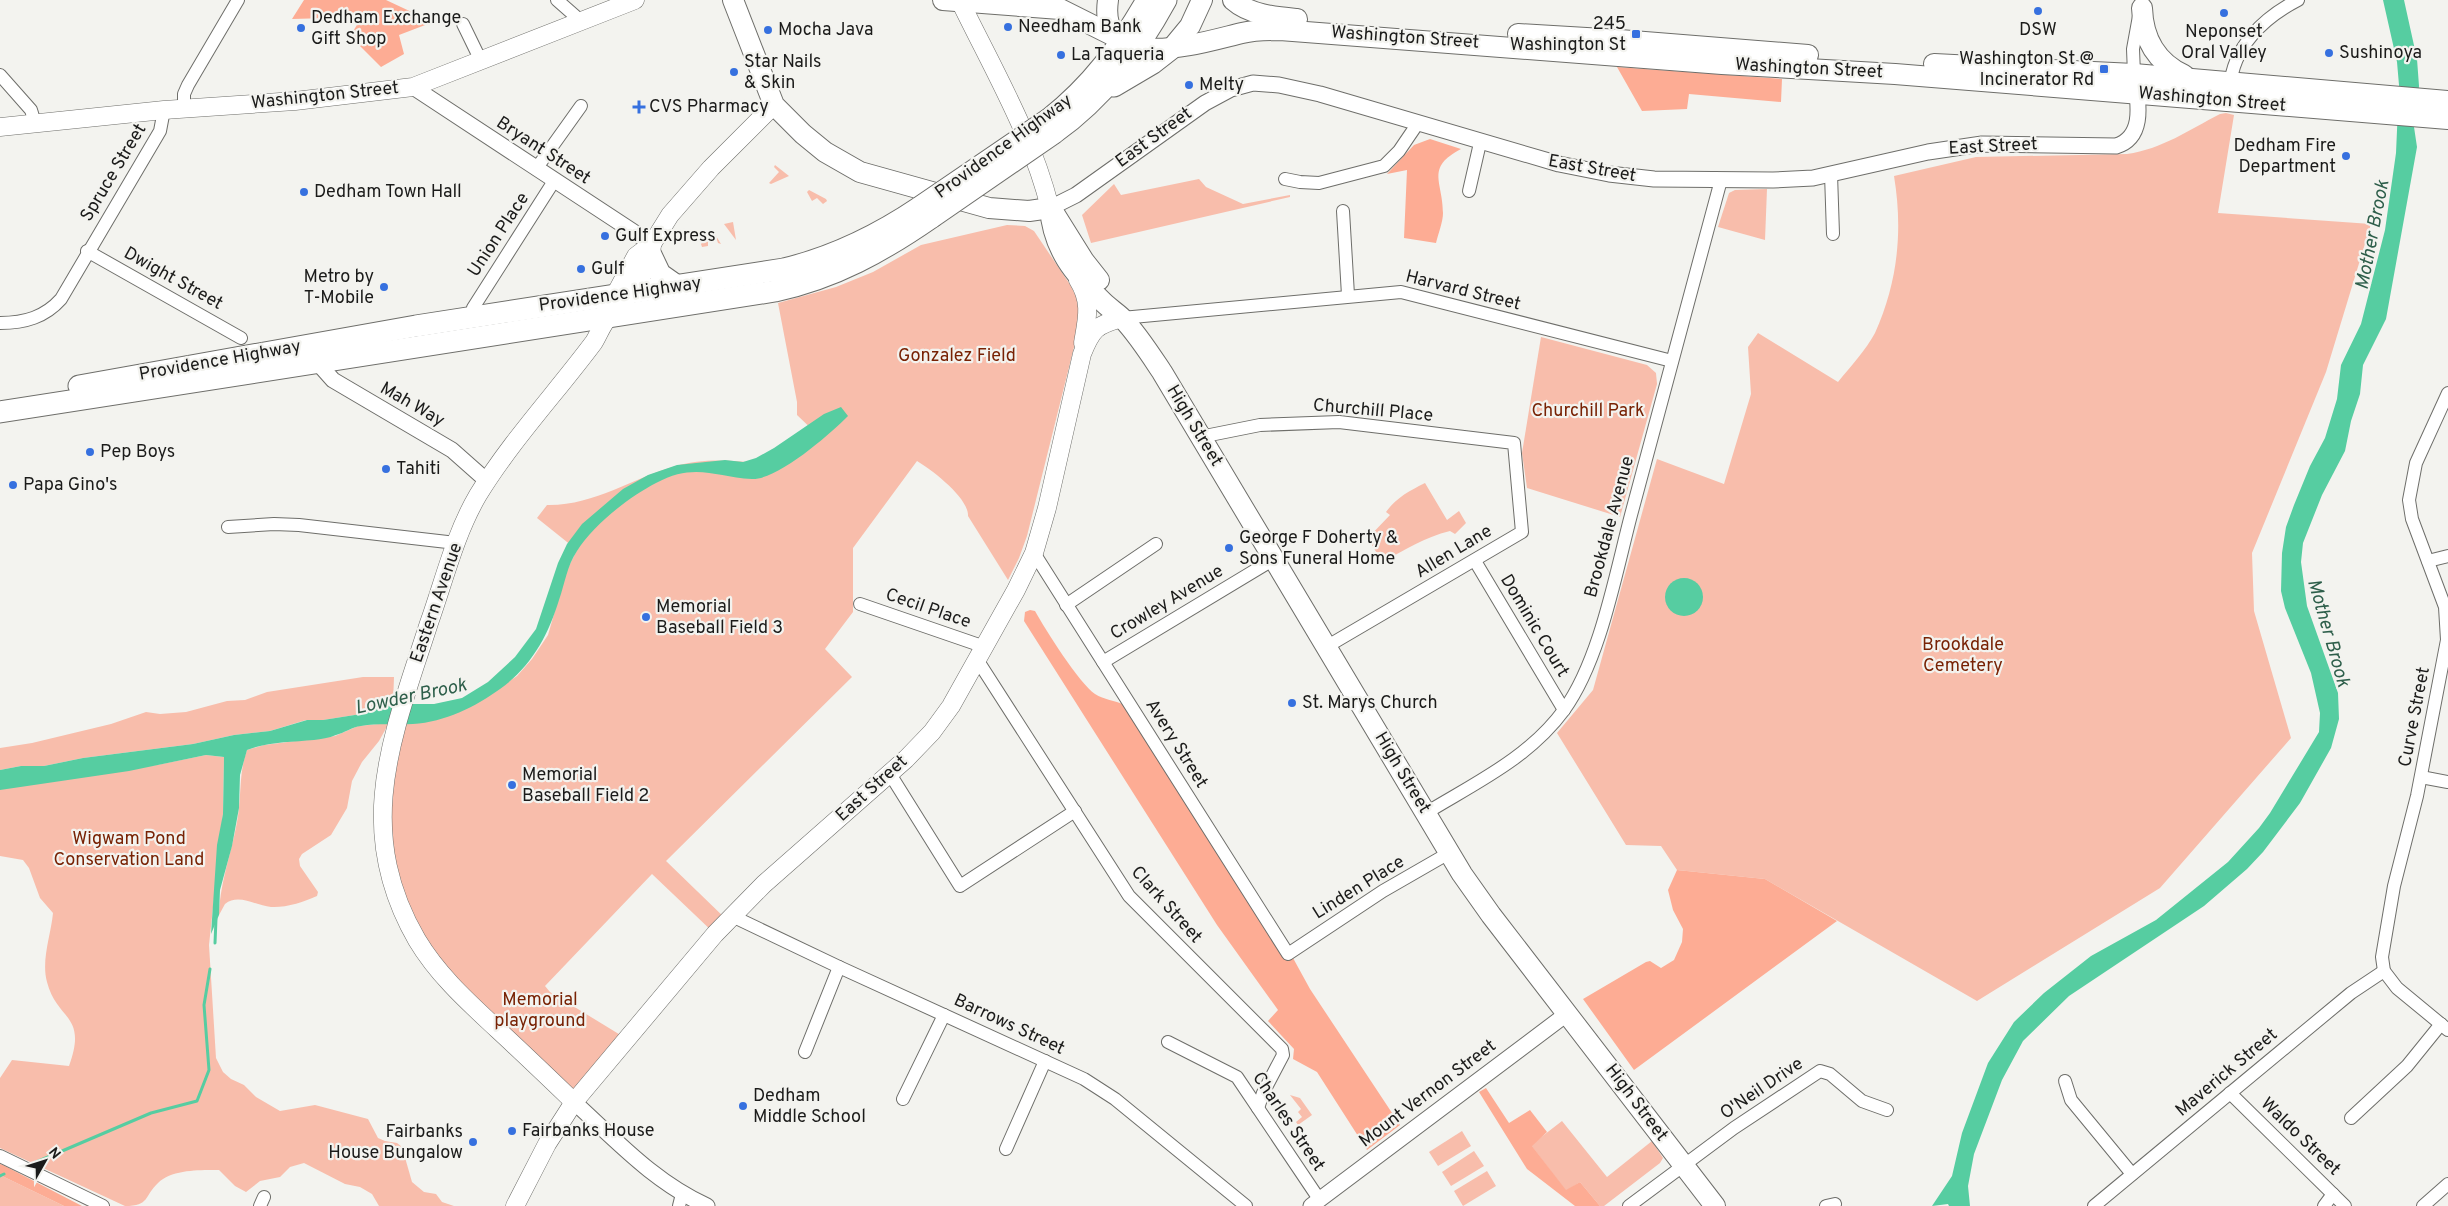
<svg xmlns="http://www.w3.org/2000/svg" width="2448" height="1206" font-family="Overpass,sans-serif">
	<style>
		.green { fill: #f8bdab }
		.forest { fill: #fdac94 }
		.water { fill: #56cda1 }
		.lines { fill: none; stroke-linecap: round; stroke-linejoin: round }
		.stream { stroke: #56cda1; stroke-width: 3 }
		.minor-casing { stroke: #6e6e6a; stroke-width: 14 }
		.tertiary-casing { stroke: #6e6e6a; stroke-width: 17 }
		.secondary-casing { stroke: #6e6e6a; stroke-width: 19 }
		.primary-casing { stroke: #6e6e6a; stroke-width: 22 }
		.trunk-casing { stroke: #6e6e6a; stroke-width: 23 }
		.minor { stroke: #fff; stroke-width: 12 }
		.tertiary { stroke: #fff; stroke-width: 15 }
		.secondary { stroke: #fff; stroke-width: 18 }
		.primary { stroke: #fff; stroke-width: 20 }
		.trunk { stroke: #fff; stroke-width: 21 }
		.trunk-bridge-casing { stroke: #6e6e6a; stroke-width: 23; stroke-linecap: butt }
		.trunk-bridge { stroke: #fff; stroke-width: 21 }
		.poi-dot { fill: #3670df; stroke: #f3f3ef; stroke-width: 2 }
		.labels { text-anchor: middle; dominant-baseline: central; stroke-width: 4.5; stroke-linejoin: round; paint-order: stroke }
		.poi-label { font-size: 18px; fill: #1b1b1a; stroke: #f3f3ef; text-anchor: start }
		.street-label { font-size: 18px; fill: #1b1b1a; stroke: #f3f3ef }
		.park-label { font-size: 18px; fill: #782204; stroke: #f3f3ef }
		.water-label { font-size: 19px; font-style: italic; fill: #2d5e4a; stroke: #f3f3ef }
	</style>
	<rect width="100%" height="100%" fill="#f3f3ef"/>
	<g class="green">
		<path d="M2226 113 2234 115 2218 213 2371 224 2326 372 2252 553 2254 611 2291 738 2160 888 1977 1001 1765 879 1677 870 1661 846 1626 845 1557 733 1593 690 1657 459 1724 484 1751 394 1748 347 1758 333 1838 382C1850 367 1866 350 1875 333 1898 282 1903 230 1894 176L1976 157 2127 154C2162 149 2189 130 2220 114Z"/>
		<polygon points="775,165 789,176 771,184 769,183 779,172 774,167"/>
		<polygon points="1199,179 1206,187 1243,204 1290,195 1290,197 1091,243 1082,215 1114,184 1121,195"/>
		<polygon points="1767,189 1765,240 1718,227 1729,193 1735,190"/>
		<polygon points="809,190 826,199 827,201 823,204 817,198 812,201 807,192"/>
		<polygon points="733,222 736,240 724,224"/>
		<path d="M1007 225 1025 226 1034 231 1071 286 1081 307 1076 339 1027 536 1019 558 1008 580 968 516C969 498 932 470 917 461L853 548V612L825 649 852 677 666 861 728 921 715 934 652 874 545 986 550 992 627 1039 574 1102 439 971 387 858 397 723 412 724 480 701 517 676 532 659 548 635 566 572 577 550 537 518 547 505C594 506 632 478 676 466 709 456 745 462 779 465L820 437 797 415V402L778 303 836 287 873 272 921 245Z"/>
		<polygon points="713,231 721,244 718,243 716,237 708,238 708,246 702,247 701,244"/>
		<polygon points="1541,337 1647,365 1656,373 1657,384 1620,517 1527,488 1522,453"/>
		<path d="M1425 483 1447 520 1459 511 1466 523 1455 534 1450 531C1425 537 1405 550 1382 562L1368 538 1390 515 1386 512C1396 498 1409 491 1425 483Z"/>
		<polygon points="363,677 394,677 393,704 361,714 323,720 306,720 270,731 234,735 193,744 83,758 44,766 21,766 0,770 0,748 32,743 111,724 146,712 160,714 186,712 227,701 245,700 267,692"/>
		<path d="M389 723 379 741 362 762 352 781 347 808 331 835 302 854 299 859 300 866 318 892 317 896C304 902 285 908 271 907 256 906 239 893 225 904L219 915C220 878 235 845 239 808 241 788 240 769 247 750L264 745 335 736 358 726Z"/>
		<path d="M206 755 224 757 223 814 209 945 216 1058 223 1072 231 1079 244 1085 256 1097 280 1111 315 1105 368 1119 378 1138 385 1141 397 1143 402 1147 412 1182 424 1192 436 1194 442 1202 454 1206H379L372 1194 360 1187 345 1184 304 1163 290 1167 280 1177 260 1181 246 1192 235 1186 219 1170C201 1170 172 1169 158 1183 144 1196 150 1206 125 1206L0 1148V1078L12 1060 69 1066C88 1014 57 1021 47 982 41 960 51 935 53 913L40 898 29 868 23 860 0 856V777L157 765Z"/>
		<polygon points="1290,1095 1300,1098 1312,1115 1298,1125 1296,1122 1302,1117 1298,1112 1301,1109"/>
		<polygon points="1562,1121 1607,1177 1652,1141 1663,1158 1660,1163 1604,1206 1600,1206 1580,1182 1566,1191 1531,1145"/>
		<polygon points="1462,1131 1471,1146 1438,1166 1429,1152"/>
		<polygon points="1474,1151 1484,1166 1451,1186 1442,1172"/>
		<polygon points="1487,1171 1496,1186 1463,1206 1454,1191"/>
		<polygon points="0,1175 64,1206 0,1206"/>
	</g>
	<g class="forest">
		<polygon points="304,0 386,0 433,22 399,35 404,54 381,67 350,36 362,17 292,19"/>
		<polygon points="1617,67 1782,79 1781,102 1689,94 1687,109 1642,111"/>
		<path d="M1430 139 1461 149C1425 168 1443 181 1443 213 1443 222 1438 234 1436 243L1404 238 1407 170 1387 174 1414 145Z"/>
		<path d="M1030 610 1035 611C1045 629 1079 683 1095 694 1104 700 1115 700 1124 705L1287 958H1293L1310 989 1400 1125 1367 1150 1317 1072 1293 1059 1294 1049 1268 1021 1278 1010 1217 925 1024 621 1025 612Z"/>
		<polygon points="1677,870 1765,879 1837,921 1634,1070 1583,999 1646,962 1650,961 1661,968 1674,960 1682,942 1683,929 1673,910 1668,890"/>
		<polygon points="1486,1088 1509,1123 1530,1110 1547,1132 1532,1146 1566,1190 1580,1182 1600,1206 1575,1206 1527,1169 1479,1092"/>
		<polygon points="0,1164 3,1165 82,1206 64,1206 0,1175"/>
	</g>
	<g class="water">
		<polygon points="2383,0 2404,0 2417,59 2419,86 2414,127 2417,147 2386,319 2363,365 2360,394 2351,421 2345,451 2322,495 2303,543 2301,562 2307,606 2338,693 2339,719 2331,748 2300,803 2263,852 2247,869 2204,906 2069,996 2023,1041 2002,1080 1974,1154 1968,1186 1970,1206 1949,1206 1948,1204 1932,1206 1952,1176 1962,1133 1988,1063 2014,1022 2044,993 2091,956 2156,920 2228,862 2259,828 2270,813 2319,732 2320,713 2311,673 2285,608 2281,591 2282,553 2286,527 2294,505 2310,466 2325,438 2337,399 2341,365 2361,324 2385,230 2396,153 2399,85 2397,62"/>
		<path d="M841 407 848 416C830 434 778 480 752 479 715 477 695 462 656 483 629 497 593 525 577 551 567 566 565 583 559 600 548 636 531 667 500 689 475 707 445 722 413 724 396 725 378 723 361 726 352 727 344 733 336 735 329 738 321 739 314 740 292 742 267 742 247 750L240 775 239 808 232 846 220 890 219 915 211 934 217 845 223 814 224 757 206 755 129 771 0 790V770L21 766H44L83 758 193 744 234 735 270 731 307 720H323L361 714 393 704H434L462 698 488 682 515 657 536 629 558 563 567 544 582 524 623 489 648 475 677 465 725 460 743 462 756 458 774 448 824 414Z"/>
		<circle cx="1684" cy="597" r="19"/>
	</g>
	<g class="lines">
		<g class="stream">
			<polyline points="215,943 216,919"/>
			<polyline points="34,1163 151,1113 197,1101 209,1070 204,1005 210,969"/>
			<polyline points="0,1176 4,1174"/>
		</g>
		<g class="minor-casing">
			<g id="minor">
				<polyline points="557,0 582,22"/>
				<polyline points="463,24 481,61"/>
				<polyline points="2134,74 2133,49 2139,16"/>
				<polyline points="0,75 31,110 35,123"/>
				<path d="M2230 87C2233 47 2263 18 2298 0"/>
				<polyline points="184,109 184,94 188,85 238,0"/>
				<polyline points="536,169 581,106"/>
				<polyline points="1831,174 1833,234"/>
				<polyline points="1285,179 1300,182 1319,183 1384,166 1399,151 1418,123"/>
				<polyline points="1469,191 1480,143"/>
				<polyline points="1343,211 1348,295"/>
				<polyline points="87,251 241,338"/>
				<polyline points="473,308 554,181"/>
				<polyline points="1122,318 1401,292 1672,361"/>
				<path d="M0 323C25 323 45 317 61 299L160 131 164 110"/>
				<polyline points="2448,393 2416,463 2409,500 2412,519 2445,607 2447,640 2417,796 2394,886 2382,957 2384,971 2397,988 2448,1030"/>
				<polyline points="1200,437 1260,425 1339,422 1514,443 1522,532 1326,647"/>
				<polyline points="228,527 274,524 299,525 456,543"/>
				<polyline points="1034,553 1288,954 1383,891 1449,853"/>
				<polyline points="1475,561 1564,710"/>
				<polyline points="2428,561 2448,556"/>
				<polyline points="860,604 985,647"/>
				<polyline points="1066,605 1156,544"/>
				<polyline points="978,661 1129,896 1282,1049 1283,1055 1263,1093 1258,1108"/>
				<polyline points="1103,662 1274,559"/>
				<polyline points="890,774 960,886 1075,811"/>
				<polyline points="2421,777 2448,782"/>
				<path d="M1426 813C1475 783 1529 758 1564 710 1600 660 1615 576 1631 515 1661 404 1691 292 1721 180"/>
				<polyline points="732,916 839,967 1084,1079 1115,1099 1246,1206"/>
				<polyline points="1168,1042 1237,1077 1319,1199"/>
				<polyline points="805,1052 839,967"/>
				<polyline points="2065,1081 2071,1100 2132,1174"/>
				<polyline points="2230,1093 2345,1206"/>
				<polyline points="903,1099 944,1015"/>
				<polyline points="2351,1118 2407,1066 2441,1024"/>
				<polyline points="1006,1149 1045,1061"/>
				<polyline points="0,1156 103,1206"/>
				<polyline points="260,1206 264,1197"/>
				<polyline points="679,1206 682,1194"/>
				<polyline points="1629,1206 1734,1128 1820,1071 1830,1074 1862,1101 1887,1110"/>
				<polyline points="1826,1206 1835,1204"/>
				<polyline points="2094,1206 2351,993 2384,971"/>
				<polyline points="2324,1206 2333,1194"/>
				<polyline points="2423,1206 2448,1184"/>
			</g>
		</g>
		<g class="tertiary-casing">
			<g id="tertiary">
				<polyline points="413,87 652,244"/>
				<path d="M1050 208 1076 195 1205 103 1231 89 1253 83 1279 85 1320 94 1559 164 1609 174 1654 179 1773 180 1813 178 1928 152 1982 144 2116 146C2143 138 2139 107 2136 85"/>
				<polyline points="317,362 333,380 452,450 487,481"/>
				<path d="M574 1102C617 1141 654 1182 707 1206"/>
				<polyline points="1311,1206 1568,1013"/>
			</g>
		</g>
		<g class="secondary-casing">
			<g id="secondary">
				<path d="M960 1C993 69 1032 135 1050 208"/>
				<polyline points="0,127 164,110 295,101 413,87 635,0"/>
				<path d="M1078 280C1092 302 1087 319 1083 343"/>
				<polyline points="609,306 636,256 652,244 670,215 711,168 774,105"/>
				<path d="M574 1102C549 1078 523 1053 497 1029 467 1001 438 975 417 940 352 828 393 735 429 623 444 581 455 534 478 495 511 441 556 393 594 342 599 334 603 322 610 316 628 296 651 272 652 244"/>
				<path d="M515 1206 547 1144 574 1102 715 934 764 884 906 759 932 732 951 706 1016 590 1034 553 1047 508 1082 354C1092 329 1096 325 1122 318"/>
			</g>
		</g>
		<g class="primary-casing">
			<g id="primary">
				<polyline points="733,0 774,105 803,134 825,152 860,172 989,208 1029,211 1050,208"/>
				<polyline points="943,0 1060,9 1118,38"/>
				<path d="M1108 0C1097 77 1203 42 1242 33 1255 30 1267 30 1280 30L1722 64 1895 74 2448 119"/>
				<path d="M1233 0C1250 15 1275 17 1297 19"/>
				<path d="M2142 8C2143 39 2156 62 2184 75"/>
				<polyline points="1518,34 1620,40 1808,55"/>
				<polyline points="1171,49 1190,26 1202,0"/>
				<polyline points="1934,64 2134,74 2448,101"/>
				<path d="M1050 208C1053 249 1074 274 1103 302 1109 308 1117 313 1123 319 1138 335 1150 354 1162 372L1462 874 1491 915 1715 1206"/>
				<polyline points="1054,213 1084,261 1099,280"/>
			</g>
		</g>
		<g class="trunk-casing">
			<g id="trunk">
				<polyline points="1114,86 1153,63 1171,49"/>
				<path d="M1049 119C1091 86 1120 47 1147 0"/>
				<path d="M1054 133C1103 98 1137 53 1166 0"/>
				<polyline points="651,255 660,274 677,286"/>
				<path d="M79 386 416 326 784 269C834 257 877 236 920 207"/>
				<path d="M0 412 775 291C835 278 883 251 932 217"/>
			</g>
		</g>
		<use href="#minor" class="minor"/>
		<use href="#tertiary" class="tertiary"/>
		<use href="#secondary" class="secondary"/>
		<use href="#primary" class="primary"/>
		<use href="#trunk" class="trunk"/>
		<g class="trunk-bridge-casing">
			<g id="trunk-bridge">
				<polyline points="920,207 1049,119"/>
				<polyline points="932,217 1054,133"/>
			</g>
		</g>
		<use href="#trunk-bridge" class="trunk-bridge"/>
	</g>
	<g class="poi-dot">
		<circle cx="2038" cy="11" r="5"/>
		<circle cx="2224" cy="13" r="5"/>
		<circle cx="1008" cy="27" r="5"/>
		<circle cx="301" cy="28" r="5"/>
		<circle cx="768" cy="30" r="5"/>
		<rect x="1631" y="29" width="10" height="10" rx="2.5"/>
		<circle cx="2329" cy="53" r="5"/>
		<circle cx="1061" cy="55" r="5"/>
		<rect x="2099" y="64" width="10" height="10" rx="2.5"/>
		<circle cx="734" cy="72" r="5"/>
		<circle cx="1189" cy="85" r="5"/>
		<path d="M636.5 99.5h5v5h5v5h-5v5h-5v-5h-5v-5h5z"/>
		<circle cx="2346" cy="156" r="5"/>
		<circle cx="304" cy="192" r="5"/>
		<circle cx="605" cy="236" r="5"/>
		<circle cx="581" cy="269" r="5"/>
		<circle cx="384" cy="287" r="5"/>
		<circle cx="90" cy="452" r="5"/>
		<circle cx="386" cy="469" r="5"/>
		<circle cx="13" cy="485" r="5"/>
		<circle cx="1229" cy="548" r="5"/>
		<circle cx="646" cy="617" r="5"/>
		<circle cx="1292" cy="703" r="5"/>
		<circle cx="512" cy="785" r="5"/>
		<circle cx="743" cy="1106" r="5"/>
		<circle cx="512" cy="1131" r="5"/>
		<circle cx="473" cy="1142" r="5"/>
	</g>
	<g class="labels">
		<g class="poi-label">
			<text x="311" y="18">Dedham Exchange<tspan x="311" dy="21">Gift Shop</tspan></text>
			<text x="1626" y="24" text-anchor="end">245<tspan x="1626" dy="21">Washington St</tspan></text>
			<text x="1018" y="27">Needham Bank</text>
			<text x="778" y="30">Mocha Java</text>
			<text x="2038" y="30" text-anchor="middle">DSW</text>
			<text x="2224" y="32" text-anchor="middle">Neponset<tspan x="2224" dy="21">Oral Valley</tspan></text>
			<text x="2339" y="53">Sushinoya</text>
			<text x="1071" y="55">La Taqueria</text>
			<text x="2094" y="59" text-anchor="end">Washington St @<tspan x="2094" dy="21">Incinerator Rd</tspan></text>
			<text x="744" y="62">Star Nails<tspan x="744" dy="21">&amp; Skin</tspan></text>
			<text x="1199" y="85">Melty</text>
			<text x="649" y="107">CVS Pharmacy</text>
			<text x="2336" y="146" text-anchor="end">Dedham Fire<tspan x="2336" dy="21">Department</tspan></text>
			<text x="314" y="192">Dedham Town Hall</text>
			<text x="615" y="236">Gulf Express</text>
			<text x="591" y="269">Gulf</text>
			<text x="374" y="277" text-anchor="end">Metro by<tspan x="374" dy="21">T-Mobile</tspan></text>
			<text x="100" y="452">Pep Boys</text>
			<text x="396" y="469">Tahiti</text>
			<text x="23" y="485">Papa Gino's</text>
			<text x="1239" y="538">George F Doherty &amp;<tspan x="1239" dy="21">Sons Funeral Home</tspan></text>
			<text x="656" y="607">Memorial<tspan x="656" dy="21">Baseball Field 3</tspan></text>
			<text x="1302" y="703">St. Marys Church</text>
			<text x="522" y="775">Memorial<tspan x="522" dy="21">Baseball Field 2</tspan></text>
			<text x="753" y="1096">Dedham<tspan x="753" dy="21">Middle School</tspan></text>
			<text x="522" y="1131">Fairbanks House</text>
			<text x="463" y="1132" text-anchor="end">Fairbanks<tspan x="463" dy="21">House Bungalow</tspan></text>
		</g>
		<g class="street-label">
			<text transform="translate(1405 38) rotate(4)">Washington Street</text>
			<text transform="translate(1809 69) rotate(3)">Washington Street</text>
			<text transform="translate(325 96) rotate(-6)">Washington Street</text>
			<text transform="translate(2212 100) rotate(5)">Washington Street</text>
			<text transform="translate(1154 138) rotate(-36)">East Street</text>
			<text transform="translate(1004 147) rotate(-36)">Providence Highway</text>
			<text transform="translate(1993 147) rotate(-3)">East Street</text>
			<text transform="translate(543 151) rotate(33)">Bryant Street</text>
			<text transform="translate(1592 169) rotate(10)">East Street</text>
			<text transform="translate(114 173) rotate(-59)">Spruce Street</text>
			<text transform="translate(499 235) rotate(-57)">Union Place</text>
			<text transform="translate(173 279) rotate(29)">Dwight Street</text>
			<text transform="translate(1463 291) rotate(14)">Harvard Street</text>
			<text transform="translate(620 295) rotate(-8)">Providence Highway</text>
			<text transform="translate(220 361) rotate(-10)">Providence Highway</text>
			<text transform="translate(412 405) rotate(30)">Mah Way</text>
			<text transform="translate(1373 411) rotate(5)">Churchill Place</text>
			<text transform="translate(1194 426) rotate(59)">High Street</text>
			<text transform="translate(1610 527) rotate(-75)">Brookdale Avenue</text>
			<text transform="translate(1454 552) rotate(-31)">Allen Lane</text>
			<text transform="translate(437 603) rotate(-71)">Eastern Avenue</text>
			<text transform="translate(1167 603) rotate(-31)">Crowley Avenue</text>
			<text transform="translate(928 609) rotate(19)">Cecil Place</text>
			<text transform="translate(1534 626) rotate(59)">Dominic Court</text>
			<text transform="translate(2415 717) rotate(-79)">Curve Street</text>
			<text transform="translate(1176 744) rotate(58)">Avery Street</text>
			<text transform="translate(1402 773) rotate(59)">High Street</text>
			<text transform="translate(872 789) rotate(-42)">East Street</text>
			<text transform="translate(1359 888) rotate(-32)">Linden Place</text>
			<text transform="translate(1166 905) rotate(48)">Clark Street</text>
			<text transform="translate(1009 1025) rotate(25)">Barrows Street</text>
			<text transform="translate(2227 1073) rotate(-40)">Maverick Street</text>
			<text transform="translate(1762 1089) rotate(-34)">O'Neil Drive</text>
			<text transform="translate(1428 1094) rotate(-37)">Mount Vernon Street</text>
			<text transform="translate(1636 1103) rotate(53)">High Street</text>
			<text transform="translate(1288 1122) rotate(56)">Charles Street</text>
			<text transform="translate(2300 1137) rotate(44)">Waldo Street</text>
		</g>
		<g class="park-label">
			<text x="957" y="356">Gonzalez Field</text>
			<text x="1588" y="411">Churchill Park</text>
			<text x="1963" y="645">Brookdale<tspan x="1963" dy="21">Cemetery</tspan></text>
			<text x="129" y="839">Wigwam Pond<tspan x="129" dy="21">Conservation Land</tspan></text>
			<text x="540" y="1000">Memorial<tspan x="540" dy="21">playground</tspan></text>
		</g>
		<g class="water-label">
			<text transform="translate(2373 235) rotate(-79)">Mother Brook</text>
			<text transform="translate(2328 633) rotate(74)">Mother Brook</text>
			<text transform="translate(411 697) rotate(-12)">Lowder Brook</text>
		</g>
	</g>
	<g transform="translate(45 1161) rotate(51)" stroke="#f3f3ef" stroke-width="4" paint-order="stroke">
	<path d="M0-4L9 19L0 12L-9 19Z" fill="#1b1b1a"/>
	<text y="-8" font-size="14" font-weight="bold" text-anchor="middle" fill="#1b1b1a">N</text>
	</g>
</svg>
